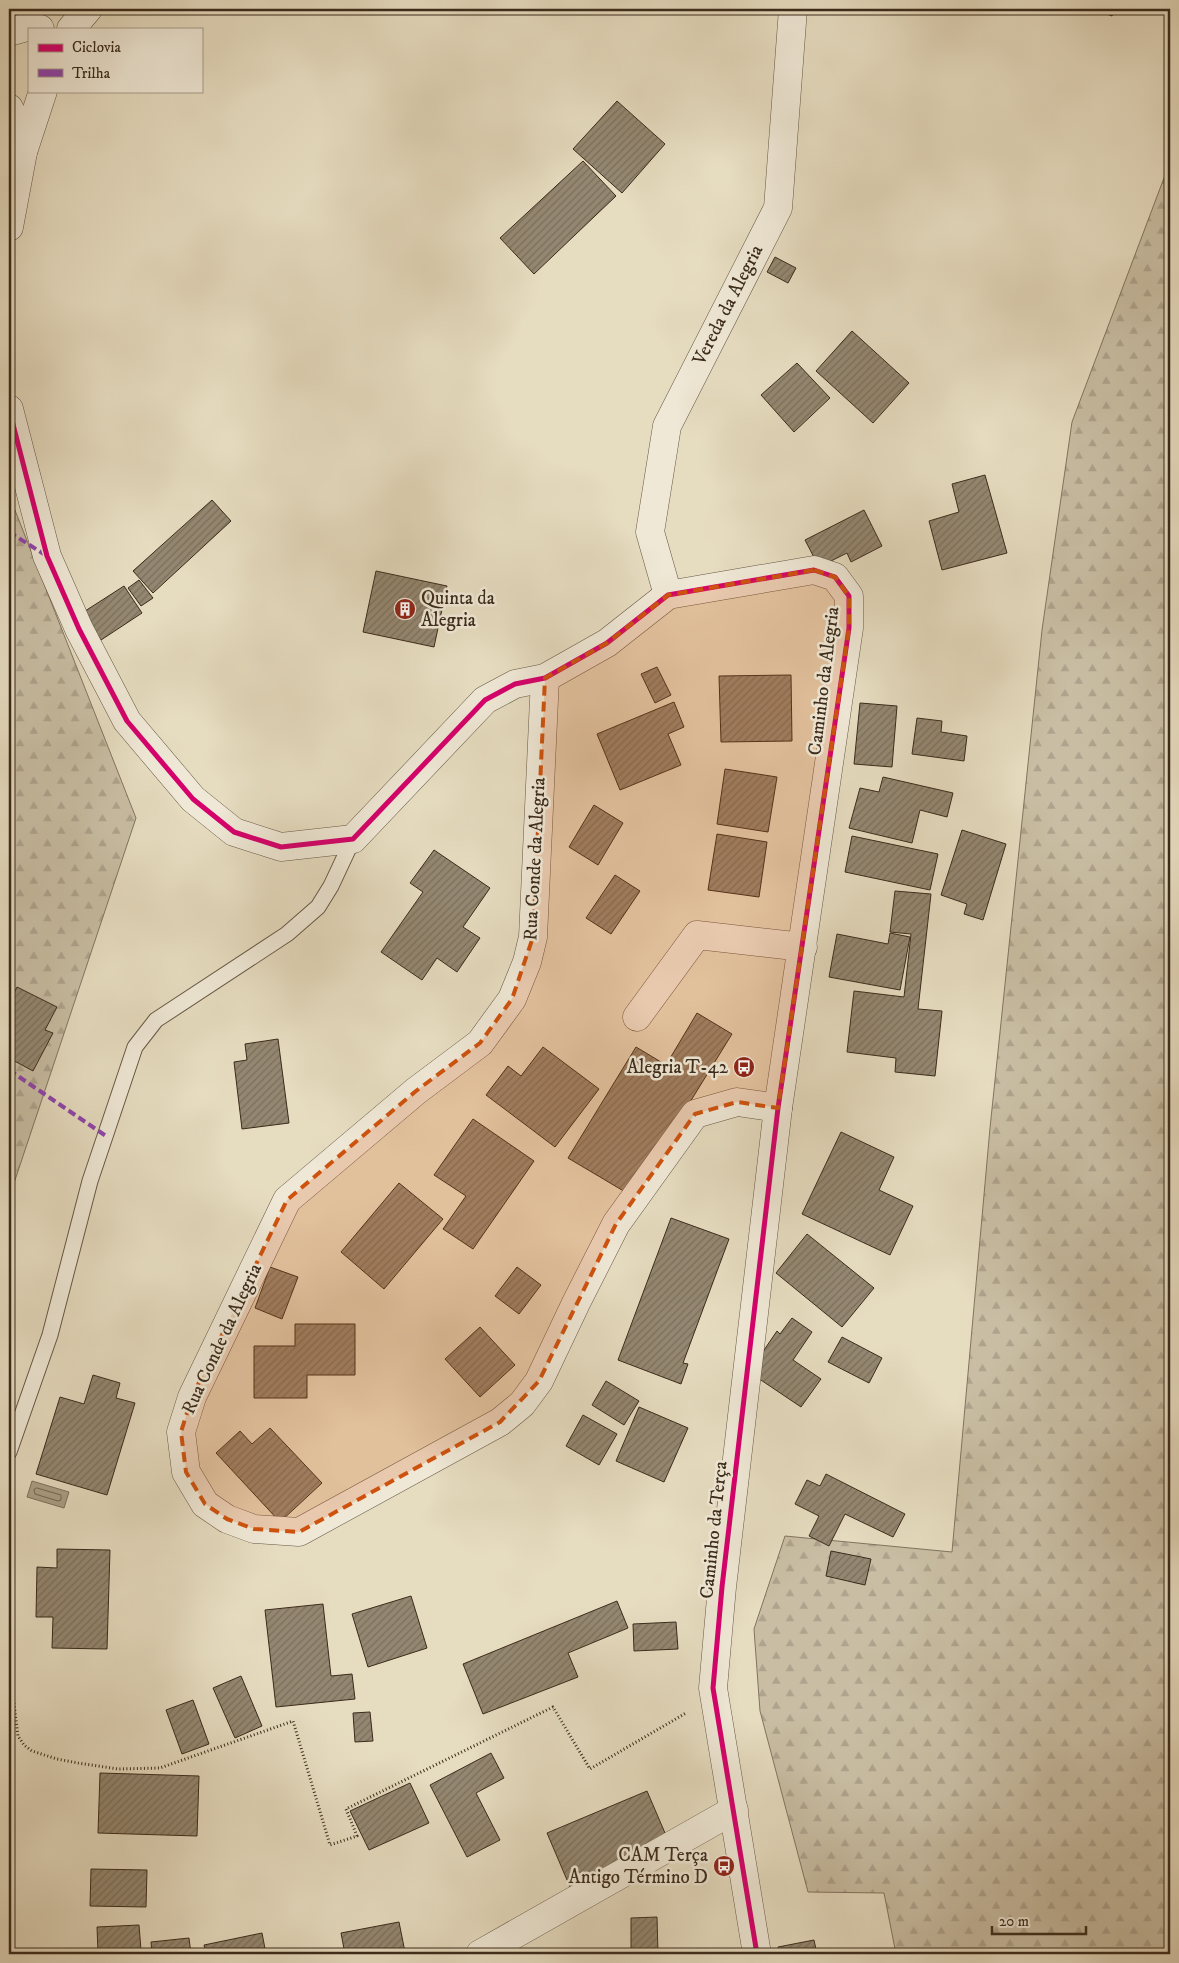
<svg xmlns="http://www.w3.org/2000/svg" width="1179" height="1963" font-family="'IM FELL DW Pica',serif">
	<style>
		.forest { fill: url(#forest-firs); stroke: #827460 }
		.water { fill: #aca088; stroke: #7f715c }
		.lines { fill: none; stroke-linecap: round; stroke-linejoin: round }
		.shore { stroke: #746652; stroke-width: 1 }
		.building { fill: url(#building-hatch); stroke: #3b2b1b }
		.lane-casing { stroke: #665744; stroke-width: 17 }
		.street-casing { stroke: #665744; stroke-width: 29 }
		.path { stroke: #3b2b1b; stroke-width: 3; stroke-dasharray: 1 2.5; stroke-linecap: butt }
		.lane { stroke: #efe8d6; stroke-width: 15 }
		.street { stroke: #efe8d6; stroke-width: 28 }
		.quiet { stroke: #8e44ad; stroke-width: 4; stroke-dasharray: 8 4; stroke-linecap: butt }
		.cycleway-casing { stroke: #efe8d6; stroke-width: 8 }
		.cycleway { stroke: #d6006c; stroke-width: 5 }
		.marked { fill: #ce520e; fill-opacity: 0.2; stroke: #ce520e; stroke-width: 4; stroke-dasharray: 10 6; stroke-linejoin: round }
		.labels { text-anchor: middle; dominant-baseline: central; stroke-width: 5; stroke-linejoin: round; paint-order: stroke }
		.street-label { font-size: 19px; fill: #3b2b1b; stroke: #efe8d6 }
		.poi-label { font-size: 19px; fill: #3b2b1b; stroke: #efe8d6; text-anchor: end }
	</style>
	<defs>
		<pattern id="forest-firs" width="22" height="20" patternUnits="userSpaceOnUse" patternTransform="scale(1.25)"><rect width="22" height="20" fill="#c9bea4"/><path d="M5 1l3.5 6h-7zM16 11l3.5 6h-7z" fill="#aea38d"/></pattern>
		<pattern id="building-hatch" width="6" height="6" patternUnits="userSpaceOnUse" patternTransform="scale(1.25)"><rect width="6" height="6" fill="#948771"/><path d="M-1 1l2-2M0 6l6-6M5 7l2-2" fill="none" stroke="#7a6f5c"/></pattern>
	</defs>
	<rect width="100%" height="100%" fill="#e6dcc0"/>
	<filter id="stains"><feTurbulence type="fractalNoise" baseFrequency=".004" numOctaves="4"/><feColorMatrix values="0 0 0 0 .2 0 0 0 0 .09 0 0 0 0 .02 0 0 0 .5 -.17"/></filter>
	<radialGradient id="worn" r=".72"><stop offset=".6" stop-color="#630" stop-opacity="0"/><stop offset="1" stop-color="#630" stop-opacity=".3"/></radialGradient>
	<g class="forest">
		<polygon points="1170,162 1170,1954 896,1954 884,1893 808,1892 760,1711 754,1629 785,1536 952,1552 990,1128 1042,630 1072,422"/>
		<polygon points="9,495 136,818 9,1198"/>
	</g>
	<polygon class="water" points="32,1481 69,1492 64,1508 27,1497"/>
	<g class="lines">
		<polygon class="shore" points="37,1488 61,1495 61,1500 58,1501 35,1494 34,1490"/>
	</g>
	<g class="building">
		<polygon points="1094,9 1115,9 1112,16"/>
		<polygon points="617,101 665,144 622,193 573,149"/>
		<polygon points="583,161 616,196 534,274 500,238"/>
		<polygon points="775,257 796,268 788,283 767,272"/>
		<polygon points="852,331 909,383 873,423 816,371"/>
		<polygon points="797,363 830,398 794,432 761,395"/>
		<polygon points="985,475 1007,553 942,570 929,521 959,512 952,484"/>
		<polygon points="212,500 231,521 153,593 133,571"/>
		<polygon points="864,510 882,546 851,562 847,553 819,567 805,540"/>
		<polygon points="376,571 447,586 434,647 363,632"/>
		<polygon points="139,580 153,598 141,606 128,588"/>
		<polygon points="124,586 142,613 101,640 82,613"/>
		<polygon points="657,667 671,695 655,703 641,674"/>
		<polygon points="791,675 792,741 721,742 719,676"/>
		<polygon points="674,702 684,727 668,734 681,765 620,790 597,734"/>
		<polygon points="860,703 897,706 892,767 854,764"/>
		<polygon points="917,718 942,721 941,732 967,736 964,761 912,754"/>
		<polygon points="725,769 777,777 768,832 717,824"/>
		<polygon points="883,777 953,793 947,817 920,810 912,843 849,828 860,788 879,792"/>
		<polygon points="594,805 623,823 598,865 569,847"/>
		<polygon points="962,830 1006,844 983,920 964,914 967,904 941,895"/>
		<polygon points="717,834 767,842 759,897 708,890"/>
		<polygon points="852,836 938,854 930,890 845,872"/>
		<polygon points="434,850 490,888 463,927 480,938 457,972 437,958 422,980 381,952 423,892 410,883"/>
		<polygon points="615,875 640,891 611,934 586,918"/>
		<polygon points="895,891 931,894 918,1009 942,1011 935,1076 895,1072 896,1058 847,1052 854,991 904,997 911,934 890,932"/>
		<polygon points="890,933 910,937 900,990 829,977 837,934 888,944"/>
		<polygon points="17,987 57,1007 45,1030 53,1033 33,1071 9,1058 9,1003"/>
		<polygon points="697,1013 732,1034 632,1196 568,1158 636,1047 666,1065"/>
		<polygon points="278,1039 289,1123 242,1129 234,1062 247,1060 245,1044"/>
		<polygon points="543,1047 599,1089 555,1147 486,1095 508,1066 521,1076"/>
		<polygon points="473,1119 534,1161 473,1249 443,1229 466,1196 434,1175"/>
		<polygon points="841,1132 894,1157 879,1190 913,1206 890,1255 802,1214"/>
		<polygon points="399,1183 443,1219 384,1289 341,1252"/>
		<polygon points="671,1218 729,1239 683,1363 688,1364 681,1384 618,1360"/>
		<polygon points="807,1234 874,1288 842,1327 776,1273"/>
		<polygon points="270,1267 298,1277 282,1319 255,1308"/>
		<polygon points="517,1267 541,1285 519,1314 495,1296"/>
		<polygon points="792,1318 812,1332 793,1360 821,1379 801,1407 749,1372 777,1331 780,1334"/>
		<polygon points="295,1324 355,1324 355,1375 307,1375 307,1398 254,1398 254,1346 295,1346"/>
		<polygon points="480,1327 515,1365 480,1397 445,1359"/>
		<polygon points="842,1337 882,1358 869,1383 828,1362"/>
		<polygon points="93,1375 120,1383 116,1398 135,1403 107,1495 36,1474 60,1397 84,1404"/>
		<polygon points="606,1381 639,1401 624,1425 592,1405"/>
		<polygon points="639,1407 688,1428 664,1482 616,1461"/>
		<polygon points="583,1415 617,1434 599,1465 566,1446"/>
		<polygon points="270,1428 322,1483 280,1522 216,1453 240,1431 252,1444"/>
		<polygon points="826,1474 905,1514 893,1537 845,1514 829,1546 809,1536 819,1516 795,1504 807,1480 820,1486"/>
		<polygon points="57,1549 110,1550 107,1649 52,1648 53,1617 36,1617 37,1567 57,1568"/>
		<polygon points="831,1551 871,1559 865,1585 826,1576"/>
		<polygon points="411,1596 427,1648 368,1667 352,1614"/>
		<polygon points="617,1601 628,1628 568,1653 578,1677 483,1714 463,1664"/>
		<polygon points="323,1604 331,1676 352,1674 355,1699 276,1707 265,1610"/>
		<polygon points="676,1622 678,1649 634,1651 633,1624"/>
		<polygon points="241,1676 262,1726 235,1738 213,1688"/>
		<polygon points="193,1700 209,1744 182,1754 166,1710"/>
		<polygon points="370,1712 373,1741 355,1742 353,1713"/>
		<polygon points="491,1753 504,1778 476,1793 500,1840 467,1857 430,1785"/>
		<polygon points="100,1773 199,1776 197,1836 98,1833"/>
		<polygon points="410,1783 429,1823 369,1850 350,1811"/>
		<polygon points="647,1791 668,1840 570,1887 547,1833"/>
		<polygon points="91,1869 147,1870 146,1907 90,1906"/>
		<polygon points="657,1917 658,1954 631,1954 631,1918"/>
		<polygon points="399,1922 405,1952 393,1954 345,1954 341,1933"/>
		<polygon points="139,1925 141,1950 98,1952 97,1927"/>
		<polygon points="262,1933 266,1954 206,1954 204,1945"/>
		<polygon points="189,1938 191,1954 152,1954 151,1942"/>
		<polygon points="814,1940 817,1954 779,1954 778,1947"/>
	</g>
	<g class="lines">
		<g class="lane-casing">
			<polyline id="lane" points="9,1452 50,1335 90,1181 135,1047 156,1020 287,934 318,907 331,886 353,839"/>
		</g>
		<g class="street-casing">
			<g id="street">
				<polyline points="71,29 88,9"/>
				<polyline points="9,32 30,26 40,29"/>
				<polyline points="9,108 17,124 23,152"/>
				<polyline points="9,227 23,152 43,91"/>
				<polyline points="9,409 47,556 79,629 127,721 193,799 234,832 281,847 353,839 485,700 515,684 545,678 607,643 668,595 814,570 835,577 849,596 849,628 778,1108 722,1587 713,1688 757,1954"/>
				<polyline points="668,595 650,532 667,426 778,208 793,9"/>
				<polyline points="545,678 533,937 527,962 512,999 480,1043 416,1091 287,1200 192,1397 181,1432 186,1472 205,1504 227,1519 254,1529 299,1532 500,1422 522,1404 539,1381 576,1303 616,1224 695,1114 737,1102 778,1108"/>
				<polyline points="637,1017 697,935 803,947"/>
				<polyline points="480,1954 734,1810"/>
			</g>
		</g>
		<polyline class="path" points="9,1672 11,1680 18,1736 24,1745 32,1751 57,1759 78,1763 118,1769 160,1768 293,1721 330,1845 357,1836 346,1809 553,1707 590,1769 686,1713"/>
		<use href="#lane" class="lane"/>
		<use href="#street" class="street"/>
		<g class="quiet">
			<polyline points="9,532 47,556"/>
			<polyline points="9,1070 106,1136"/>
		</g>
		<g class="cycleway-casing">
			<polyline id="cycleway" points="9,409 47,556 79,629 127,721 193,799 234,832 281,847 353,839 485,700 515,684 545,678 607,643 668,595 814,570 835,577 849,596 849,628 778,1108 722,1587 713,1688 757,1954"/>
		</g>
		<use href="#cycleway" class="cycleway"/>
	</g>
	<path class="marked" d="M814 570 835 577 849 596V628L778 1108 737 1102 695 1114 616 1224 539 1381 500 1422 299 1532 254 1529 227 1519 205 1504 186 1472 181 1432 192 1397 287 1200 416 1091 480 1043 512 999 533 937 545 678 607 643 668 595Z"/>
	<defs>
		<g id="building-disc" transform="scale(1.125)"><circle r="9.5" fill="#8f2418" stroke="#efe8d6"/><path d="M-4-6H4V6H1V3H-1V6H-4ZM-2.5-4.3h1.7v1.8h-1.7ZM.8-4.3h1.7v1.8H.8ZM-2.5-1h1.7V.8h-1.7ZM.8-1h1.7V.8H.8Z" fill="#fff"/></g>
		<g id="bus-disc" transform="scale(1.125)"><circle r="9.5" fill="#8f2418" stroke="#efe8d6"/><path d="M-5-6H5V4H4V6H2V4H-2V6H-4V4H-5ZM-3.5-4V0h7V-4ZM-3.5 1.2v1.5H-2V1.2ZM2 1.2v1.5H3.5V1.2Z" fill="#fff"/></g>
	</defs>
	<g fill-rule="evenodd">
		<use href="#building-disc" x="405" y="609"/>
		<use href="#bus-disc" x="744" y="1067"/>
		<use href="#bus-disc" x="724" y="1866"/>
	</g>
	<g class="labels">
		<g class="street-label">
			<text transform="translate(728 305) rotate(-63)">Vereda da Alegria</text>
			<text transform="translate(824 681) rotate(-83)">Caminho da Alegria</text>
			<text transform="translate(535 859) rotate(-87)">Rua Conde da Alegria</text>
			<text transform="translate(222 1339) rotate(-65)">Rua Conde da Alegria</text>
			<text transform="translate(714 1530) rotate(-84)">Caminho da Terça</text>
		</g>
		<g class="poi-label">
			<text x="421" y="598" text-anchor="start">Quinta da<tspan x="421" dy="22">Alegria</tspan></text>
			<text x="728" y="1067">Alegria T-42</text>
			<text x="708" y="1855">CAM Terça<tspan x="708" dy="22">Antigo Término D</tspan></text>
		</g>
	</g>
	<rect width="1179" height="1963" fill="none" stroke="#e6dcc0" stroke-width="30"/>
	<rect x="10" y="10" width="1159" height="1943" fill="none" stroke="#3b2b1b" stroke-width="2.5"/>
	<rect x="15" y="15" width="1149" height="1933" fill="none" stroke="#3b2b1b"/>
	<rect x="28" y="28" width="175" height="65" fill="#efe8d6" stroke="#a79c8b"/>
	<rect x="38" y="44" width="25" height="8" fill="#d6006c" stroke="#a79c8b"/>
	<text x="72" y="52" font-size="15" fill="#3b2b1b">Ciclovia</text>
	<rect x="38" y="69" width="25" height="8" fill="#8e44ad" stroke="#a79c8b"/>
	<text x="72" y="78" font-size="15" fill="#3b2b1b">Trilha</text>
	<path d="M992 1926v8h94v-8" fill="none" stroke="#3b2b1b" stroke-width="2.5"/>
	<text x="999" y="1926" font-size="15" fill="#3b2b1b" stroke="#efe8d6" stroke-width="4" paint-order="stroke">20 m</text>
	<rect width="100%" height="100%" filter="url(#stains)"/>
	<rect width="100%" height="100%" fill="url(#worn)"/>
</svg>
